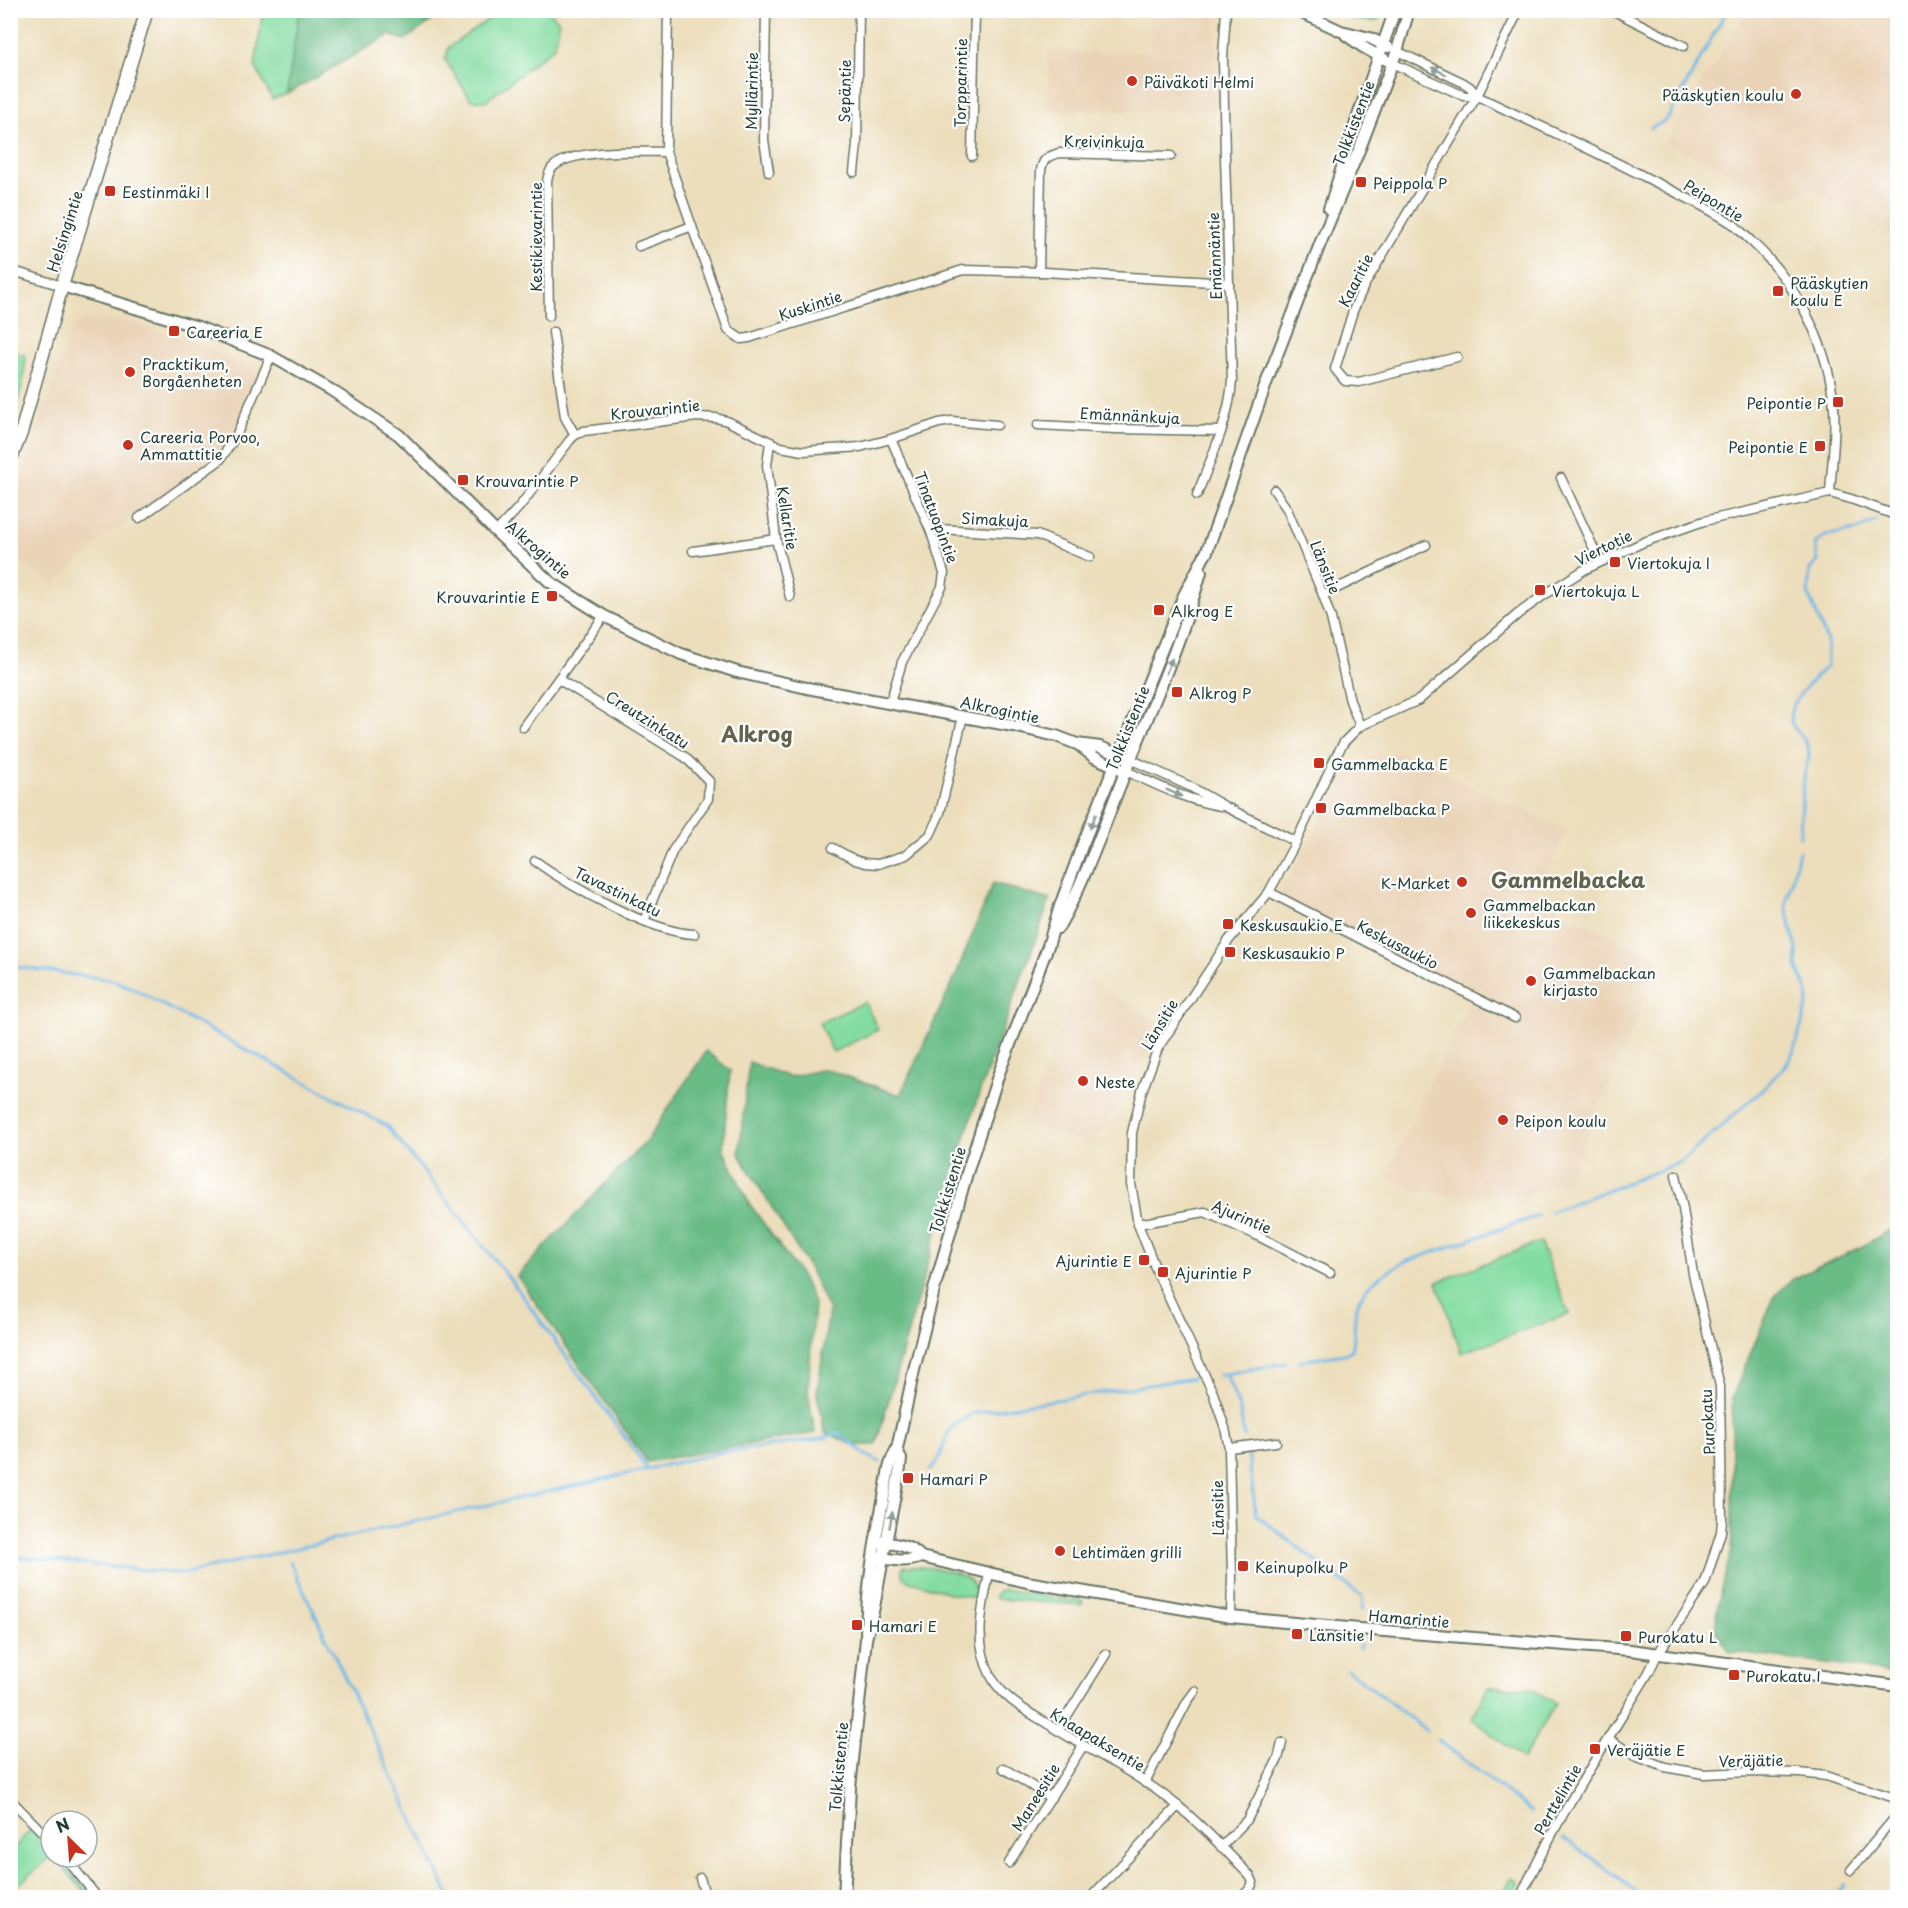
<svg xmlns="http://www.w3.org/2000/svg" width="1908" height="1908" font-family="'Playpen Sans',sans-serif">
	<style>
		.built { fill: #ead4b8 }
		.green { fill: #83dca1; stroke: #518c6a; stroke-width: 1.5 }
		.forest { fill: #6abc87; stroke: #447c5e; stroke-width: 1.5 }
		.lines { fill: none; stroke-linecap: round; stroke-linejoin: round }
		.stream { stroke: #6eb7e6; stroke-width: 3 }
		.minor-casing { stroke: #677564; stroke-width: 11 }
		.tertiary-casing { stroke: #677564; stroke-width: 14 }
		.secondary-casing { stroke: #677564; stroke-width: 15 }
		.minor { stroke: #fff; stroke-width: 8 }
		.tertiary { stroke: #fff; stroke-width: 10 }
		.secondary { stroke: #fff; stroke-width: 12 }
		.oneway { fill: #8f9e9a }
		.poi-dot { fill: #c8321e; stroke: #fff; stroke-width: 2 }
		.labels { text-anchor: middle; dominant-baseline: central; stroke-width: 4.5; stroke-linejoin: round; paint-order: stroke }
		.poi-label { font-size: 15px; fill: #1f3d34; stroke: #fff; text-anchor: start }
		.street-label { font-size: 15px; fill: #1f3d34; stroke: #fff }
		.district-label { font-size: 21px; font-weight: bold; fill: #63644d; stroke: #fff }
	</style>
	<rect width="100%" height="100%" fill="#fff"/>
	<filter id="ink" filterUnits="userSpaceOnUse"><feTurbulence type="fractalNoise" baseFrequency=".0167" numOctaves="2"/><feDisplacementMap in="SourceGraphic" scale="12" xChannelSelector="R" yChannelSelector="G"/><feConvolveMatrix kernelMatrix="1 2 1 2 8 2 1 2 1" color-interpolation-filters="sRGB"/></filter>
	<filter id="wash" filterUnits="userSpaceOnUse"><feTurbulence type="fractalNoise" baseFrequency=".008" numOctaves="4" result="noise"/><feDisplacementMap in="SourceGraphic" scale="24" xChannelSelector="R" yChannelSelector="G"/><feGaussianBlur stdDeviation="1.35" result="paint"/><feColorMatrix in="noise" values="0 0 0 0 0 0 0 0 0 0 0 0 0 0 0 0 0 1.4 0 .05"/><feComposite in="paint" operator="in"/></filter>
	<g filter="url(#wash)">
		<rect width="100%" height="100%" fill="#ecdebc"/>
		<g class="built">
			<polygon points="1150,11 1216,11 1216,110 1048,111 1048,52 1150,52"/>
			<polygon points="1747,11 1897,11 1897,239 1812,190 1779,199 1665,142"/>
			<polygon points="95,317 125,321 188,340 253,367 257,382 232,435 218,455 103,539 55,584 11,558 11,506 72,327 82,320"/>
			<polygon points="1403,754 1567,831 1533,899 1660,959 1619,1062 1566,1182 1513,1197 1421,1193 1385,1177 1468,1004 1460,997 1277,902 1345,770 1376,755"/>
			<polygon points="1081,972 1162,1025 1094,1145 1025,1124"/>
			<polygon points="1897,1146 1897,1224 1858,1183"/>
		</g>
		<g class="green">
			<polygon points="502,10 549,11 560,22 554,47 486,101 471,100 445,60 449,47"/>
			<polygon points="263,11 299,11 287,94 272,99 255,66"/>
			<path d="M1335 11H1384L1377 21C1360 23 1349 18 1335 11Z"/>
			<polygon points="11,352 25,355 26,358 23,381 11,430 13,404 10,388"/>
			<polygon points="865,1002 878,1030 833,1052 819,1023"/>
			<polygon points="1540,1242 1569,1314 1461,1353 1437,1282"/>
			<path d="M905 1566C920 1566 958 1570 970 1580 974 1584 976 1591 978 1597 958 1599 927 1585 907 1580L902 1576V1569Z"/>
			<polygon points="1003,1589 1053,1598 1082,1601 1083,1602 1081,1605 995,1599 995,1595"/>
			<polygon points="1488,1687 1530,1688 1556,1703 1523,1759 1472,1718"/>
			<polygon points="32,1828 51,1848 51,1857 11,1891 11,1851"/>
			<polygon points="54,1857 59,1857 93,1897 89,1897"/>
			<polygon points="1511,1877 1517,1880 1518,1884 1511,1897 1502,1897"/>
		</g>
		<g class="forest">
			<polygon points="299,11 299,10 446,11 405,40 389,35 287,94"/>
			<polygon points="993,883 1050,900 981,1088 954,1171 876,1445 853,1445 825,1432 817,1394 829,1311 809,1268 739,1154 749,1062 789,1077 825,1069 900,1095 955,977"/>
			<polygon points="706,1051 730,1070 723,1148 749,1203 802,1277 814,1303 808,1392 815,1433 647,1462 517,1276 648,1139"/>
			<polygon points="1893,1228 1898,1234 1897,1675 1859,1668 1730,1652 1715,1630 1721,1589 1732,1550 1732,1398 1774,1297 1793,1279 1863,1246"/>
		</g>
		<g class="lines">
			<g class="stream">
				<polyline points="1651,128 1664,121 1669,116 1727,10"/>
				<path d="M1800 837C1801 816 1802 793 1805 772 1806 766 1809 760 1809 754 1808 737 1796 734 1791 722 1785 705 1816 676 1827 666V641L1808 593 1810 569 1818 561 1815 544 1827 535 1857 530 1876 521"/>
				<polyline points="10,966 113,980 134,989 387,1126 513,1283 647,1468"/>
				<polyline points="1550,1212 1681,1162 1763,1089 1787,1064 1794,1050 1808,1004 1807,989 1797,967 1797,949 1789,920 1786,904 1799,851"/>
				<path d="M1300 1361 1345 1354 1352 1350C1355 1339 1354 1328 1355 1316 1358 1287 1381 1275 1405 1262L1538 1216"/>
				<polyline points="1226,1374 1240,1410 1244,1437"/>
				<polyline points="1219,1375 1286,1363"/>
				<polyline points="1248,1452 1256,1515 1361,1596 1363,1602 1362,1610"/>
				<path d="M930 1470C945 1457 941 1439 953 1426 958 1421 967 1417 974 1413L1193 1378"/>
				<polyline points="10,1556 182,1574 719,1453 820,1439 839,1433 866,1455 880,1462"/>
				<polyline points="290,1562 450,1898"/>
				<polyline points="1359,1648 1360,1645"/>
				<polyline points="1348,1670 1427,1731"/>
				<polyline points="1437,1739 1531,1812"/>
				<polyline points="1546,1824 1548,1826"/>
				<path d="M1564 1838C1590 1858 1618 1876 1643 1898"/>
				<polyline points="1835,1898 1845,1885"/>
			</g>
		</g>
	</g>
	<g filter="url(#ink)">
		<g class="lines">
			<g class="minor-casing">
				<g id="minor">
					<polyline points="668,10 666,152 728,330 741,339 749,338 963,270 1044,272 1229,283"/>
					<polyline points="766,10 764,140 769,172"/>
					<polyline points="1612,10 1684,46"/>
					<polyline points="1397,51 1464,83 1470,87 1477,96"/>
					<path d="M1392 63 1464 96H1477C1534 123 1592 150 1649 179 1677 193 1707 207 1733 224 1739 229 1744 235 1750 240 1794 280 1825 338 1833 397 1837 428 1832 462 1830 493"/>
					<polyline points="972,156 975,10"/>
					<polyline points="854,172 857,145 859,10"/>
					<polyline points="639,246 692,226"/>
					<polyline points="10,270 62,286"/>
					<path d="M1039 272 1041 170C1043 158 1049 156 1059 153L1171 156"/>
					<path d="M549 316 547 181C548 176 549 172 552 168 570 148 641 152 666 152"/>
					<polyline points="553,332 565,417 575,435"/>
					<polyline points="1457,357 1359,382 1345,381 1335,369 1353,311 1364,286 1477,96 1519,10"/>
					<polyline points="1038,425 1115,429 1221,431"/>
					<polyline points="770,442 767,465 776,539 790,597"/>
					<polyline points="1561,478 1600,562"/>
					<polyline points="1274,490 1287,509 1323,595 1331,618 1350,701 1360,726"/>
					<path d="M1197 495C1211 458 1229 421 1232 381L1225 157 1223 58 1226 10"/>
					<polyline points="139,518 220,460 236,436 271,356"/>
					<polyline points="496,532 520,506 570,440 575,435 584,431 697,417 716,418 727,421 781,447 803,451 860,447 891,439 939,423 951,421 997,425"/>
					<polyline points="931,532 939,529 1037,535 1090,557"/>
					<polyline points="693,551 776,539"/>
					<polyline points="1323,595 1426,545"/>
					<polyline points="558,679 685,757 709,781 708,799 673,850 644,921"/>
					<polyline points="890,703 902,662 942,587 944,573 931,532 891,439"/>
					<polyline points="523,727 604,616"/>
					<polyline points="1130,759 1189,786 1226,807 1296,842"/>
					<path d="M1126 771C1157 785 1187 801 1221 806"/>
					<polyline points="833,848 855,860 865,863 878,864 906,855 930,835 940,813 963,716"/>
					<path d="M535 861C570 886 652 933 694 934"/>
					<polyline points="1269,892 1515,1018"/>
					<polyline points="1138,1224 1205,1212 1254,1234 1330,1273"/>
					<polyline points="1229,1448 1276,1442"/>
					<path d="M989 1574C982 1611 973 1640 991 1676 1004 1701 1031 1713 1054 1728 1095 1753 1140 1775 1178 1806 1204 1827 1227 1852 1250 1876L1253 1882 1250 1889 1240 1898"/>
					<polyline points="1231,1617 1232,1576 1229,1448 1225,1428 1213,1393 1156,1270 1138,1224 1131,1184 1132,1133 1142,1091 1158,1048 1229,940 1269,892 1296,842 1337,754 1344,742 1360,726 1419,700 1518,614 1544,595 1584,570 1644,542 1704,521 1830,493 1851,499 1898,516"/>
					<polyline points="1058,1730 1106,1654"/>
					<polyline points="1609,1739 1635,1756 1665,1767 1704,1774 1751,1772 1800,1773 1826,1776 1898,1799"/>
					<polyline points="1003,1768 1051,1798"/>
					<polyline points="1145,1783 1187,1702 1195,1691"/>
					<polyline points="10,1799 51,1841"/>
					<polyline points="1221,1847 1247,1820 1278,1759 1282,1743"/>
					<polyline points="65,1857 98,1898"/>
					<polyline points="1009,1863 1083,1746"/>
					<polyline points="1851,1870 1898,1814"/>
					<polyline points="700,1878 706,1898"/>
					<polyline points="1090,1898 1178,1806"/>
					<path d="M1520 1898C1556 1819 1604 1746 1649 1672L1657 1655 1705 1583 1721 1532 1722 1520 1720 1386 1693 1274 1683 1209 1676 1175"/>
				</g>
			</g>
			<g class="tertiary-casing">
				<g id="tertiary">
					<polyline points="1296,10 1341,31 1370,38 1388,47"/>
					<polyline points="1346,35 1363,47 1386,60"/>
					<polyline points="1329,209 1358,116 1395,10"/>
					<polyline points="62,286 198,327 271,356 331,390 399,435 496,532 550,582 604,616 681,654 737,672 807,688 1013,726 1056,736 1077,744 1100,747 1130,759"/>
					<polyline points="1206,554 1267,381 1320,244 1362,143 1397,51 1409,10"/>
					<polyline points="1080,746 1094,757 1121,769"/>
					<path d="M1058 928C1087 877 1105 822 1127 768 1153 703 1182 640 1201 572"/>
					<path d="M876 1541C893 1544 909 1544 921 1557L1027 1582 1231 1617 1359 1629 1630 1650 1898 1686"/>
					<path d="M878 1557C894 1560 905 1563 921 1557"/>
					<path d="M866 1639C866 1592 874 1544 884 1497 887 1481 888 1463 897 1449L914 1370 935 1286 967 1173 999 1073 1048 946 1060 906 1082 846 1184 595 1208 549"/>
					<polyline points="844,1898 850,1788 866,1639 874,1607 900,1468 901,1459 897,1449"/>
				</g>
			</g>
			<g class="secondary-casing">
				<polyline id="secondary" points="10,461 21,433 62,286 147,10"/>
			</g>
			<use href="#minor" class="minor"/>
			<use href="#tertiary" class="tertiary"/>
			<use href="#secondary" class="secondary"/>
		</g>
		<defs><path id="oneway-solid" d="M-6-.8H1V-3.2L6.5 0L1 3.2V.8H-6Z" transform="scale(1.5)"/></defs>
		<g class="oneway">
			<use href="#oneway-solid" transform="translate(1439 71) rotate(-154)"/>
			<use href="#oneway-solid" transform="translate(1169 666) rotate(-68)"/>
			<use href="#oneway-solid" transform="translate(1174 793) rotate(24)"/>
			<use href="#oneway-solid" transform="translate(1093 821) rotate(112)"/>
			<use href="#oneway-solid" transform="translate(891 1520) rotate(-79)"/>
		</g>
	</g>
	<g class="poi-dot">
		<circle cx="1132" cy="81" r="6"/>
		<circle cx="1796" cy="94" r="6"/>
		<rect x="1355" y="176" width="12" height="12" rx="3"/>
		<rect x="104" y="185" width="12" height="12" rx="3"/>
		<rect x="1772" y="285" width="12" height="12" rx="3"/>
		<rect x="168" y="325" width="12" height="12" rx="3"/>
		<circle cx="130" cy="372" r="6"/>
		<rect x="1832" y="396" width="12" height="12" rx="3"/>
		<circle cx="128" cy="445" r="6"/>
		<rect x="1814" y="440" width="12" height="12" rx="3"/>
		<rect x="457" y="474" width="12" height="12" rx="3"/>
		<rect x="1609" y="556" width="12" height="12" rx="3"/>
		<rect x="1534" y="584" width="12" height="12" rx="3"/>
		<rect x="546" y="590" width="12" height="12" rx="3"/>
		<rect x="1153" y="604" width="12" height="12" rx="3"/>
		<rect x="1171" y="686" width="12" height="12" rx="3"/>
		<rect x="1313" y="757" width="12" height="12" rx="3"/>
		<rect x="1315" y="802" width="12" height="12" rx="3"/>
		<circle cx="1462" cy="882" r="6"/>
		<circle cx="1471" cy="913" r="6"/>
		<rect x="1222" y="918" width="12" height="12" rx="3"/>
		<rect x="1224" y="946" width="12" height="12" rx="3"/>
		<circle cx="1531" cy="981" r="6"/>
		<circle cx="1083" cy="1081" r="6"/>
		<circle cx="1503" cy="1120" r="6"/>
		<rect x="1138" y="1254" width="12" height="12" rx="3"/>
		<rect x="1157" y="1266" width="12" height="12" rx="3"/>
		<rect x="902" y="1472" width="12" height="12" rx="3"/>
		<circle cx="1060" cy="1551" r="6"/>
		<rect x="1237" y="1560" width="12" height="12" rx="3"/>
		<rect x="851" y="1619" width="12" height="12" rx="3"/>
		<rect x="1291" y="1628" width="12" height="12" rx="3"/>
		<rect x="1620" y="1630" width="12" height="12" rx="3"/>
		<rect x="1728" y="1669" width="12" height="12" rx="3"/>
		<rect x="1589" y="1743" width="12" height="12" rx="3"/>
	</g>
	<g class="labels">
		<g class="poi-label">
			<text x="1144" y="81">Päiväkoti Helmi</text>
			<text x="1784" y="94" text-anchor="end">Pääskytien koulu</text>
			<text x="1373" y="182">Peippola P</text>
			<text x="122" y="191">Eestinmäki I</text>
			<text x="1790" y="282">Pääskytien<tspan x="1790" dy="17">koulu E</tspan></text>
			<text x="186" y="331">Careeria E</text>
			<text x="142" y="363">Pracktikum,<tspan x="142" dy="17">Borgåenheten</tspan></text>
			<text x="1826" y="402" text-anchor="end">Peipontie P</text>
			<text x="140" y="436">Careeria Porvoo,<tspan x="140" dy="17">Ammattitie</tspan></text>
			<text x="1808" y="446" text-anchor="end">Peipontie E</text>
			<text x="475" y="480">Krouvarintie P</text>
			<text x="1627" y="562">Viertokuja I</text>
			<text x="1552" y="590">Viertokuja L</text>
			<text x="540" y="596" text-anchor="end">Krouvarintie E</text>
			<text x="1171" y="610">Alkrog E</text>
			<text x="1189" y="692">Alkrog P</text>
			<text x="1331" y="763">Gammelbacka E</text>
			<text x="1333" y="808">Gammelbacka P</text>
			<text x="1450" y="882" text-anchor="end">K-Market</text>
			<text x="1483" y="904">Gammelbackan<tspan x="1483" dy="17">liikekeskus</tspan></text>
			<text x="1240" y="924">Keskusaukio E</text>
			<text x="1242" y="952">Keskusaukio P</text>
			<text x="1543" y="972">Gammelbackan<tspan x="1543" dy="17">kirjasto</tspan></text>
			<text x="1095" y="1081">Neste</text>
			<text x="1515" y="1120">Peipon koulu</text>
			<text x="1132" y="1260" text-anchor="end">Ajurintie E</text>
			<text x="1175" y="1272">Ajurintie P</text>
			<text x="920" y="1478">Hamari P</text>
			<text x="1072" y="1551">Lehtimäen grilli</text>
			<text x="1255" y="1566">Keinupolku P</text>
			<text x="869" y="1625">Hamari E</text>
			<text x="1309" y="1634">Länsitie I</text>
			<text x="1638" y="1636">Purokatu L</text>
			<text x="1746" y="1675">Purokatu I</text>
			<text x="1607" y="1749">Veräjätie E</text>
		</g>
		<g class="street-label">
			<text transform="translate(960 83) rotate(-89)">Torpparintie</text>
			<text transform="translate(751 91) rotate(-89)">Myllärintie</text>
			<text transform="translate(844 91) rotate(-89)">Sepäntie</text>
			<text transform="translate(1353 123) rotate(-69)">Tolkkistentie</text>
			<text transform="translate(1104 141) rotate(1)">Kreivinkuja</text>
			<text transform="translate(1714 200) rotate(31)">Peipontie</text>
			<text transform="translate(64 231) rotate(-72)">Helsingintie</text>
			<text transform="translate(535 237) rotate(-90)">Kestikievarintie</text>
			<text transform="translate(1214 256) rotate(-92)">Emännäntie</text>
			<text transform="translate(1355 280) rotate(-63)">Kaaritie</text>
			<text transform="translate(810 305) rotate(-18)">Kuskintie</text>
			<text transform="translate(655 409) rotate(-6)">Krouvarintie</text>
			<text transform="translate(1130 415) rotate(3)">Emännänkuja</text>
			<text transform="translate(937 517) rotate(69)">Tinatuopintie</text>
			<text transform="translate(788 518) rotate(81)">Kellaritie</text>
			<text transform="translate(995 519) rotate(3)">Simakuja</text>
			<text transform="translate(1603 547) rotate(-26)">Viertotie</text>
			<text transform="translate(539 549) rotate(41)">Alkrogintie</text>
			<text transform="translate(1326 567) rotate(68)">Länsitie</text>
			<text transform="translate(1000 709) rotate(12)">Alkrogintie</text>
			<text transform="translate(648 719) rotate(32)">Creutzinkatu</text>
			<text transform="translate(1127 728) rotate(-68)">Tolkkistentie</text>
			<text transform="translate(618 891) rotate(26)">Tavastinkatu</text>
			<text transform="translate(1398 944) rotate(27)">Keskusaukio</text>
			<text transform="translate(1159 1024) rotate(-59)">Länsitie</text>
			<text transform="translate(947 1190) rotate(-73)">Tolkkistentie</text>
			<text transform="translate(1242 1216) rotate(23)">Ajurintie</text>
			<text transform="translate(1707 1422) rotate(-93)">Purokatu</text>
			<text transform="translate(1217 1508) rotate(-91)">Länsitie</text>
			<text transform="translate(1409 1618) rotate(5)">Hamarintie</text>
			<text transform="translate(1098 1739) rotate(31)">Knaapaksentie</text>
			<text transform="translate(1751 1760) rotate(-1)">Veräjätie</text>
			<text transform="translate(838 1767) rotate(-85)">Tolkkistentie</text>
			<text transform="translate(1035 1797) rotate(-58)">Maneesitie</text>
			<text transform="translate(1557 1799) rotate(-60)">Perttelintie</text>
		</g>
		<g class="district-label">
			<text x="757" y="733">Alkrog</text>
			<text x="1568" y="879">Gammelbacka</text>
		</g>
	</g>
	<rect width="1908" height="1908" fill="none" stroke="#fff" stroke-width="36"/>
	<g transform="translate(69 1839) rotate(335)"><circle r="28" fill="#ffffff" stroke="#a5b1ae" stroke-width="1.5"/>
	<path d="M0-4.5L10 22L0 15L-10 22Z" fill="#c8321e"/>
	<text y="-9" font-size="16" font-weight="bold" text-anchor="middle" fill="#1f3d34">N</text>
	</g>
</svg>
